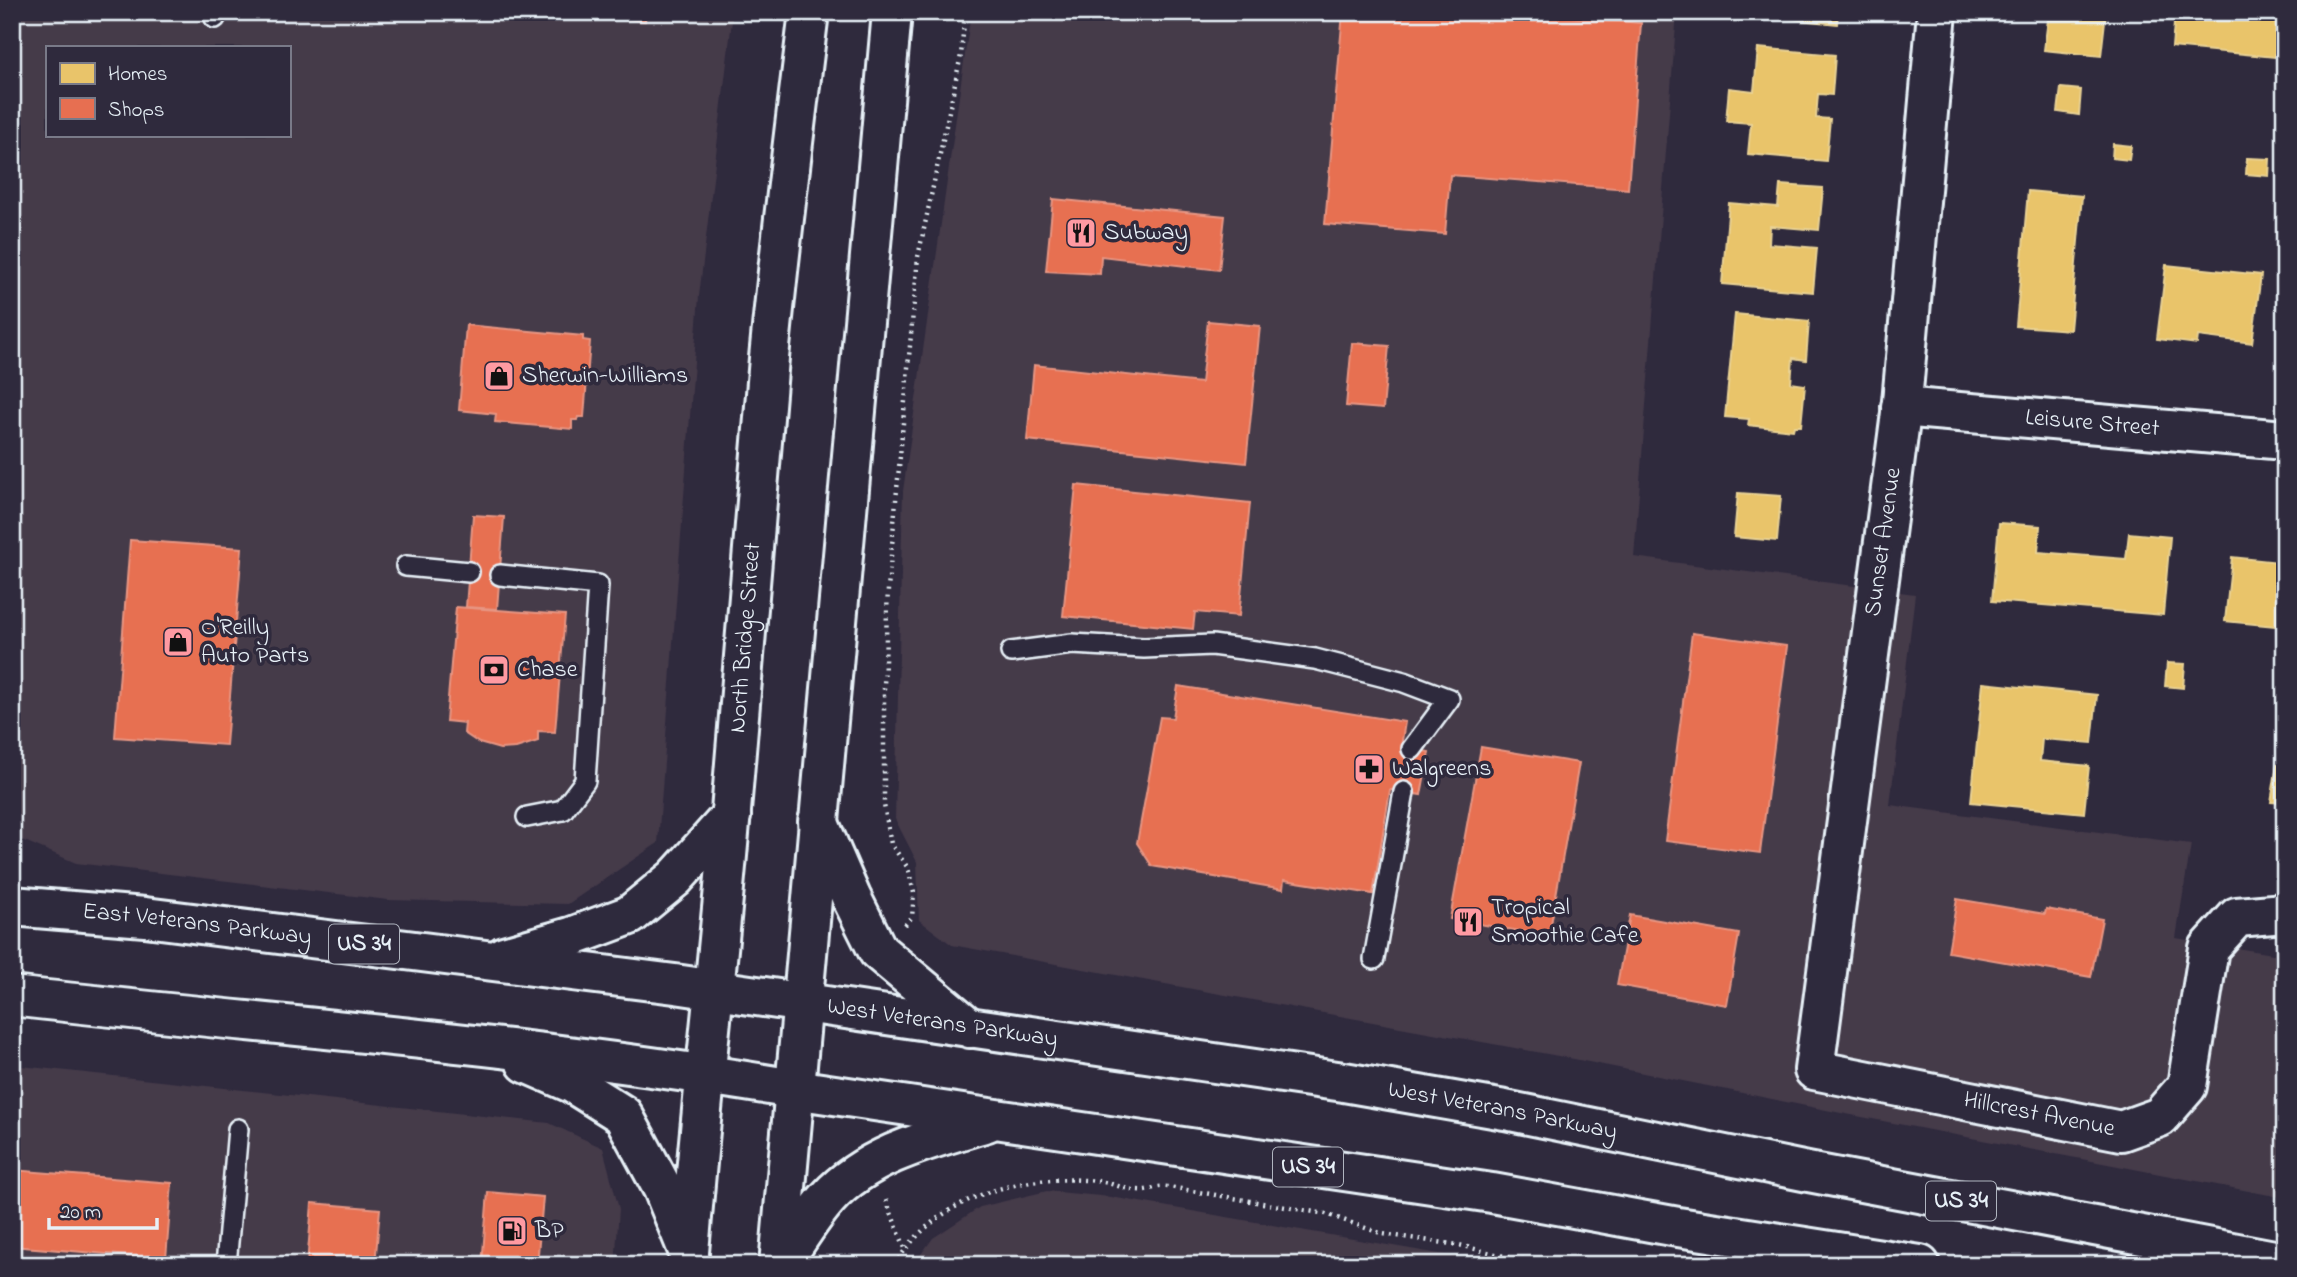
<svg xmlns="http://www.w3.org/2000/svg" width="2297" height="1277" font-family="'Indie Flower',sans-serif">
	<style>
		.built { fill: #453a4a; fill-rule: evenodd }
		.homes { fill: #e9c46a; stroke: #e9d295; stroke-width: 2 }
		.shops { fill: #e76f51; stroke: #e79683; stroke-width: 2 }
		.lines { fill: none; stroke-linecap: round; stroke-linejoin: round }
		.service-casing { stroke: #e8f1f8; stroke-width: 24 }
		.minor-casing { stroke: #e8f1f8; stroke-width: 44 }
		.primary-casing { stroke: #e8f1f8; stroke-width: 44 }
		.trunk-casing { stroke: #e8f1f8; stroke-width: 44 }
		.path { stroke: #e8f1f8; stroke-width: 4.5; stroke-dasharray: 2 5; stroke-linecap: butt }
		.service { stroke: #2f2a3d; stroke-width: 19 }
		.minor { stroke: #2f2a3d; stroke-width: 38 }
		.primary { stroke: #2f2a3d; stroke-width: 38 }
		.trunk { stroke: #2f2a3d; stroke-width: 38 }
		.labels { text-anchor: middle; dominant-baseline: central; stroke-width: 7; stroke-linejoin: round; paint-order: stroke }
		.shield { fill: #2f2a3d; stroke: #b0b5c0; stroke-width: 2 }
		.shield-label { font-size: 23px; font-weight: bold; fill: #e8f1f8 }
		.poi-label { font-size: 24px; fill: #e8f1f8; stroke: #2f2a3d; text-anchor: start }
		.street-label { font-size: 24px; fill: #e8f1f8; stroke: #2f2a3d }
	</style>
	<rect width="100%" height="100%" fill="#2f2a3d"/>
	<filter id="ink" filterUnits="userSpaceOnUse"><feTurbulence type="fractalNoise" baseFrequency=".0143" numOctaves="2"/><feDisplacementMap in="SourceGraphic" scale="14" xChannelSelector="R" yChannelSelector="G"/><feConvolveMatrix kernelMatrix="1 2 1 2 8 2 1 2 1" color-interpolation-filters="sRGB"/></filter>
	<g filter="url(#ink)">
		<g class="built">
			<path d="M12 12H733L699 296 658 843 568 904 388 900 76 863 20 839H12ZM47 47H289V135H47Z"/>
			<polygon points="971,12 1677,12 1634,557 1915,594 1890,805 2191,844 2176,938 2285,956 2285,1198 1841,1113 1569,1058 952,945 919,920 917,862 895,819 903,491"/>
			<polygon points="12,1065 549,1123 603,1148 619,1209 615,1265 12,1265"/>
			<polygon points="1047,1191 1111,1197 1503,1265 913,1265 933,1238 980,1207"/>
		</g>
		<g class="homes">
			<polygon points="1771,12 1838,12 1837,24 1771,17"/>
			<polygon points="2049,12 2106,12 2101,56 2044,50"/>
			<polygon points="2175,12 2285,12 2285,58 2172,47"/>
			<polygon points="1758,48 1835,55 1832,95 1818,94 1816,118 1830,119 1826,161 1748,154 1751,123 1726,121 1729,88 1754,91"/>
			<polygon points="2061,88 2081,90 2079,115 2058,112"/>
			<polygon points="2113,144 2131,146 2129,160 2112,158"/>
			<polygon points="2247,158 2270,159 2269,176 2246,174"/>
			<polygon points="1780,185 1823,188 1819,230 1770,226 1769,244 1817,248 1813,292 1722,284 1729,203 1778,207"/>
			<polygon points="2028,191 2082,196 2070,330 2016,326"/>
			<polygon points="2166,265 2261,275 2252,343 2198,336 2197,344 2157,339"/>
			<polygon points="1735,314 1809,321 1806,360 1793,358 1791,383 1805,385 1801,426 1794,426 1793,430 1748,425 1749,419 1725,417"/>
			<polygon points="1738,493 1781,496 1777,541 1734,537"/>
			<polygon points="1999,523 2040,526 2038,552 2126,559 2129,533 2170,537 2163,615 1992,601"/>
			<polygon points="2280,549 2285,549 2285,627 2225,621 2232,557 2279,562"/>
			<polygon points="2167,663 2185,664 2183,688 2165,686"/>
			<polygon points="1983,683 2097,695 2092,743 2042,739 2040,761 2089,766 2084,813 1971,802"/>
			<polygon points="2277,765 2285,767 2285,803 2271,802"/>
		</g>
		<g class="shops">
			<polygon points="542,12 646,12 645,21"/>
			<polygon points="1343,12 1512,12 1641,23 1628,189 1450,175 1445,234 1325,224"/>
			<polygon points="1053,199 1225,216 1219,270 1101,256 1100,274 1046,271"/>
			<polygon points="1208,321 1260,326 1246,463 1027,440 1034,365 1201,383"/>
			<polygon points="466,325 583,336 583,340 590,341 584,417 578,417 577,420 572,420 572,429 495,422 496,414 459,410"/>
			<polygon points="1352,343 1389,346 1383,409 1346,406"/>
			<polygon points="1076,485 1250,503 1239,616 1195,612 1193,629 1063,616"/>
			<polygon points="473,515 504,517 497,609 466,607"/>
			<polygon points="130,540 242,548 226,745 115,737"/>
			<polygon points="456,607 565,615 555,732 538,731 538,741 516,748 500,749 479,743 464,733 465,723 446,721"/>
			<polygon points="1692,633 1787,646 1760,853 1665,841"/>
			<polygon points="1178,686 1405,722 1401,747 1429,752 1421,795 1390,790 1373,894 1284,880 1283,889 1152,866 1137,843 1160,717 1173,718"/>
			<polygon points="1481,747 1579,763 1549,936 1450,919"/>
			<polygon points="1957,899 2045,914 2046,909 2102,919 2091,977 1948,952"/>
			<polygon points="1630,915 1739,934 1727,1005 1617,985"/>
			<polygon points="12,1170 172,1183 166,1259 12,1246"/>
			<polygon points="488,1192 543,1197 537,1265 482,1265"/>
			<polygon points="312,1203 380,1209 375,1265 307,1265"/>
		</g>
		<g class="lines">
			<g class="service-casing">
				<g id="service">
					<polyline points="215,18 215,12"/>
					<polyline points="406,566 469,572"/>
					<polyline points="500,575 598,585 585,781 563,810 527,817"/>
					<polyline points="1011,652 1072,644 1144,648 1212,645 1315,659 1404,682 1449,699 1412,749"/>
					<polyline points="1374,959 1404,792"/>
					<polyline points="226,1265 238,1129"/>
				</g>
			</g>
			<g class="minor-casing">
				<g id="minor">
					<path id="s1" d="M1937 12 1901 413 1814 1070 2121 1131 2160 1117 2187 1086 2209 948 2237 917 2285 913"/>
					<path id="s2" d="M1901 407 2285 440"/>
				</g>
			</g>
			<g class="primary-casing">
				<g id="primary">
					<polyline points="818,821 851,897 878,951 970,1028"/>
					<path id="s3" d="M12 906 145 917 675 984 1344 1082 1505 1110 1808 1172 2285 1262"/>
					<polyline points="504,956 571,937 630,915 675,878 731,816"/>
					<path d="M12 996C273 1026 536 1045 794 1089L1492 1193 1678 1227 1920 1265"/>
					<polyline points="526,1063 572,1083 623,1115 663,1189 689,1253"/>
					<path d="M780 1265C796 1243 810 1218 828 1198 868 1154 931 1139 987 1122"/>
				</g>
			</g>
			<g class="trunk-casing">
				<g id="trunk">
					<path id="s4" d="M688 1265C700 1113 718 963 731 811 745 660 755 509 769 358 780 242 795 127 809 12"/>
					<polyline points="779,1265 892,12"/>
				</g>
			</g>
			<g class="path">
				<polyline points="905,925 912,917 914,893 908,868 891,844 884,805 884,686 888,589 918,257 961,55 965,12"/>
				<polyline points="886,1200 905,1248"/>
				<path d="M895 1265C936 1196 1021 1173 1097 1181 1111 1182 1124 1190 1138 1190 1146 1191 1152 1188 1159 1187 1166 1186 1174 1188 1181 1189L1326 1214 1383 1234 1459 1245 1508 1257 1557 1265"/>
			</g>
			<use href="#service" class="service"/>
			<use href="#minor" class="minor"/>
			<use href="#primary" class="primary"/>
			<use href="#trunk" class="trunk"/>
		</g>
	</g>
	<defs>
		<g id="restaurant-square" transform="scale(1.575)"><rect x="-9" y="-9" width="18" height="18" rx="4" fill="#ff9aa2" stroke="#2f2a3d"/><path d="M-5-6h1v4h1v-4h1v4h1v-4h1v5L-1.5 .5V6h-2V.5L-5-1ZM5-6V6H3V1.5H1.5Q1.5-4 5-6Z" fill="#111"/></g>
		<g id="shop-square" transform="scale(1.575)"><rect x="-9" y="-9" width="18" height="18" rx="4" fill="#ff9aa2" stroke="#2f2a3d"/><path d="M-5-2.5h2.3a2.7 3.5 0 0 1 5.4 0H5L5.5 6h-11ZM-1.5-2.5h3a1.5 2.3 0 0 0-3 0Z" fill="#111"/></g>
		<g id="bank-square" transform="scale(1.575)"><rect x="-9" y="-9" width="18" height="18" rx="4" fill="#ff9aa2" stroke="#2f2a3d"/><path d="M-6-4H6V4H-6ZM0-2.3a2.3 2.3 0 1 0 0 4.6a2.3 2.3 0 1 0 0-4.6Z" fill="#111"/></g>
		<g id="pharmacy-square" transform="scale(1.575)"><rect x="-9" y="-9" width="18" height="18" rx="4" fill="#ff9aa2" stroke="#2f2a3d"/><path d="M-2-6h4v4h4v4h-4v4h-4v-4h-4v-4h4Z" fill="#111"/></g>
		<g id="fuel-square" transform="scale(1.575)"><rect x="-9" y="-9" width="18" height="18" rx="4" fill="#ff9aa2" stroke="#2f2a3d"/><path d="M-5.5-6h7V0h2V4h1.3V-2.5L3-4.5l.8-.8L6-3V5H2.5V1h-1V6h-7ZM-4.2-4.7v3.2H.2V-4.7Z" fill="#111"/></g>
	</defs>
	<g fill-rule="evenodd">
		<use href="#restaurant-square" x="1081" y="233"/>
		<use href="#shop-square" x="499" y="376"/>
		<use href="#shop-square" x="178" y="642"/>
		<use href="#bank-square" x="494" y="670"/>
		<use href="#pharmacy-square" x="1369" y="769"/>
		<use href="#restaurant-square" x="1468" y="922"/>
		<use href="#fuel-square" x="512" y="1231"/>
	</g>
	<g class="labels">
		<g class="shield">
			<rect x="329" y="924.5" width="70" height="39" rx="5"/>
			<rect x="1273" y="1147.5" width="70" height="39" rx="5"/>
			<rect x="1926" y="1181.5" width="70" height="39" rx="5"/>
		</g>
		<g class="shield-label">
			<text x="364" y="944">US 34</text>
			<text x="1308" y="1167">US 34</text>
			<text x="1961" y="1201">US 34</text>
		</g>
		<g class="poi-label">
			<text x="1104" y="233">Subway</text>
			<text x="522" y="376">Sherwin-Williams</text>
			<text x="201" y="628">O'Reilly<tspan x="201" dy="28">Auto Parts</tspan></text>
			<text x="517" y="670">Chase</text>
			<text x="1392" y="769">Walgreens</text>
			<text x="1491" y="908">Tropical<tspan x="1491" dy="28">Smoothie Cafe</tspan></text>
			<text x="535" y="1231">BP</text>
		</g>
		<g class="street-label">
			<text stroke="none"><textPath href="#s2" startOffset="192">Leisure Street</textPath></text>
			<text transform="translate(1884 542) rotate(-82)">Sunset Avenue</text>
			<text stroke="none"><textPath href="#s4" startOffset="630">North Bridge Street</textPath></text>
			<text stroke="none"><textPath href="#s3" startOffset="186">East Veterans Parkway</textPath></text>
			<text stroke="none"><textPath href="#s3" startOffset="938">West Veterans Parkway</textPath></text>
			<text stroke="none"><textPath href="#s3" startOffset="1505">West Veterans Parkway</textPath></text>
			<text stroke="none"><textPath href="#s1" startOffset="1295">Hillcrest Avenue</textPath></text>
		</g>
	</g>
	<rect width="2297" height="1277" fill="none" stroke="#2f2a3d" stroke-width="42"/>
	<rect x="21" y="21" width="2255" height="1235" fill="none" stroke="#e8f1f8" stroke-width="2.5" filter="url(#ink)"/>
	<rect x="46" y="46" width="245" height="91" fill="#2f2a3d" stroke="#797a88" stroke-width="2"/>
	<rect x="60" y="63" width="35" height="21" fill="#e9c46a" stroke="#797a88" stroke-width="2"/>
	<text x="108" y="80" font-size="21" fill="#e8f1f8">Homes</text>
	<rect x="60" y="98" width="35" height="21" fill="#e76f51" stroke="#797a88" stroke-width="2"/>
	<text x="108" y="116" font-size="21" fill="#e8f1f8">Shops</text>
	<path d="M49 1218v10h108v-10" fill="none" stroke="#e8f1f8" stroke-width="3.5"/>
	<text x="60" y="1218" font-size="21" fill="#e8f1f8" stroke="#2f2a3d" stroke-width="5" paint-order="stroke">20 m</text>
</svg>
